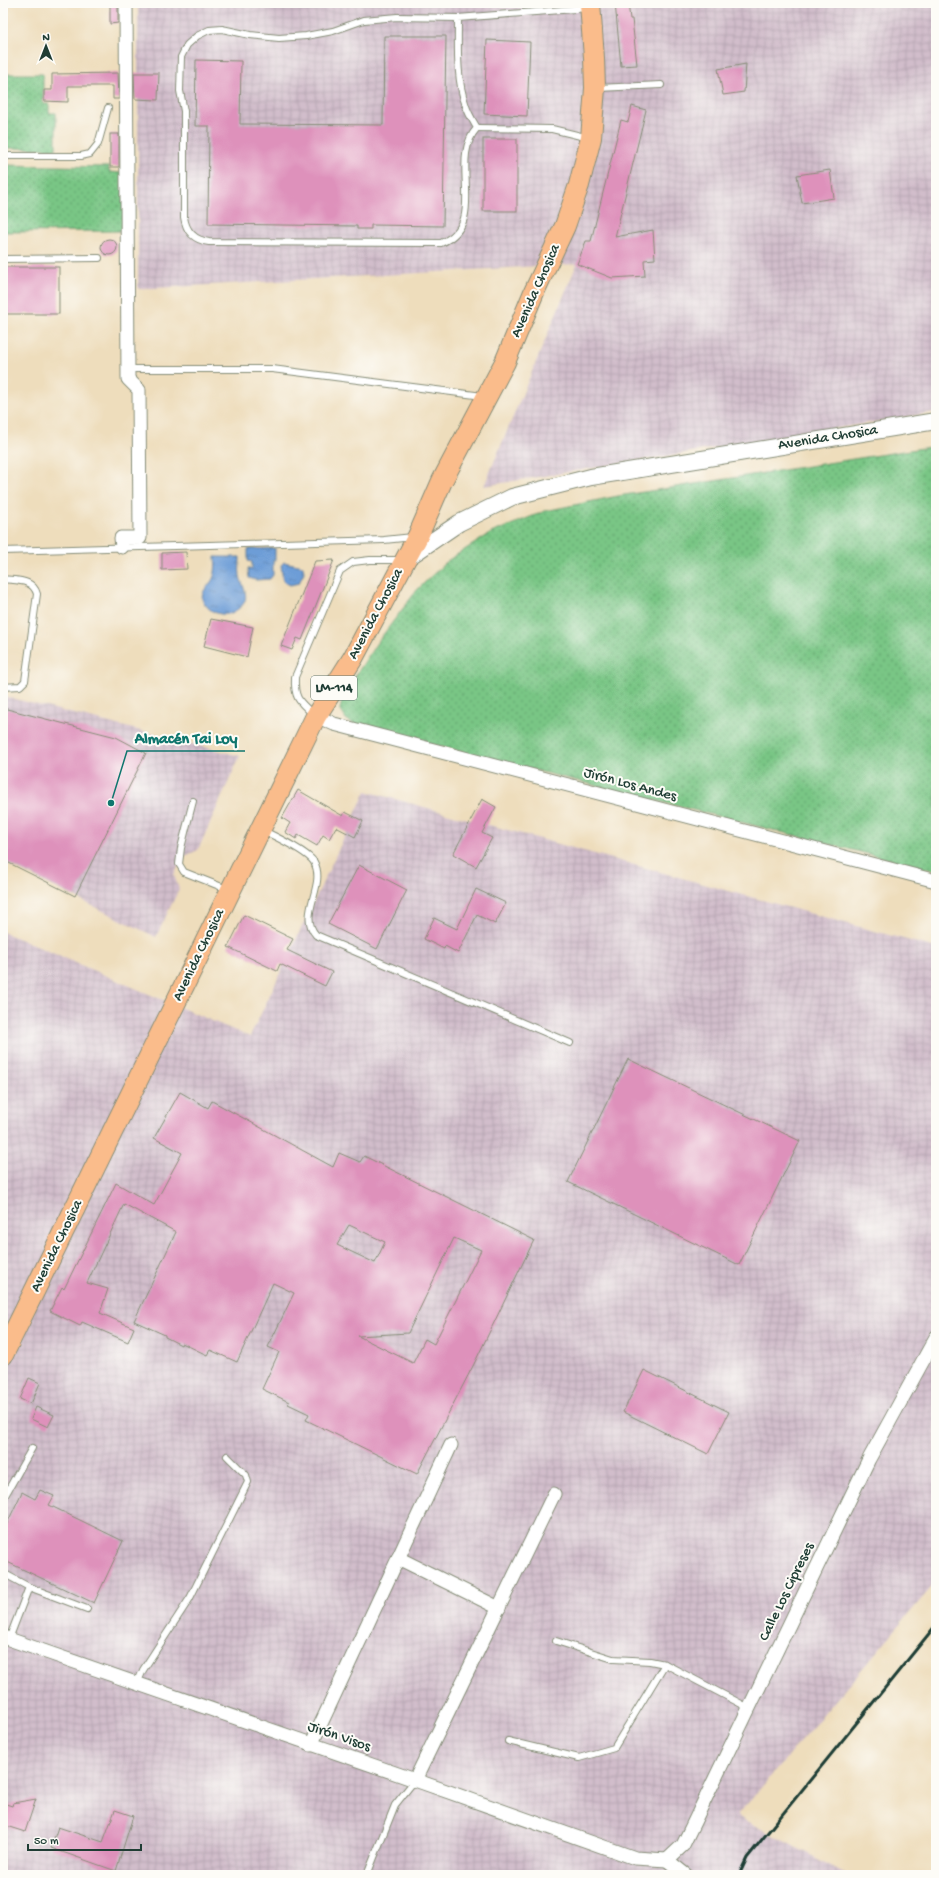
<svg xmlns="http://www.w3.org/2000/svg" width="939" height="1878" font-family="'Gochi Hand',sans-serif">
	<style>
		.industrial { fill: url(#industrial-grid) }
		.grass { fill: url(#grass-dots); stroke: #4c825c }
		.water { fill: url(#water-ripples); stroke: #466d86 }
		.building { fill: #de91bb; fill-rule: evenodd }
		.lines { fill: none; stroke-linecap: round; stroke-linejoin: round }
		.service-casing { stroke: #868d78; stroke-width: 8 }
		.minor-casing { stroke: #868d78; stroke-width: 15 }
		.tertiary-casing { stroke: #868d78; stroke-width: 18 }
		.primary-casing { stroke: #868d78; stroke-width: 22 }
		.service { stroke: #fff; stroke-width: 6 }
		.minor { stroke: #fff; stroke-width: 13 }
		.tertiary { stroke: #fff; stroke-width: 16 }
		.primary { stroke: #fabc8b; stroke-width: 20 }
		.rail { stroke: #1f3d34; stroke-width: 3 }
		.labels { text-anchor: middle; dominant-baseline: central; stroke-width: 4; stroke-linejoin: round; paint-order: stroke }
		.shield { fill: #fdfcf7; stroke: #62766e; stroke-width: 1 }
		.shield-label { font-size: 14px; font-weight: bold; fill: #1f3d34 }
		.street-label { font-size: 15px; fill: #1f3d34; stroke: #fdfcf7 }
		.leader { fill: none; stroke: #0f766e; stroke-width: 1.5 }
		.callout-dot { fill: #0f766e; stroke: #fdfcf7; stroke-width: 1.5 }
		.callout-label { font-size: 16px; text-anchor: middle; font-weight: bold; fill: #0f766e; stroke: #fdfcf7; stroke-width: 4; stroke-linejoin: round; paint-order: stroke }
	</style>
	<defs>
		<pattern id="industrial-grid" width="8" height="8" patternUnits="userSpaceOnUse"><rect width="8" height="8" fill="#d1bdcb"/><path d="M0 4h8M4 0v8" fill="none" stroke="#b3a3af"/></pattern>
		<pattern id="grass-dots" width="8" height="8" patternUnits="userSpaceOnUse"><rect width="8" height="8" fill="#79c685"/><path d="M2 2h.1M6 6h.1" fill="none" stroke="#63a26e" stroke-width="1.8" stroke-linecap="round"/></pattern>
		<pattern id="water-ripples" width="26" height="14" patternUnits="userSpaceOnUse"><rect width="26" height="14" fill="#6d9dd7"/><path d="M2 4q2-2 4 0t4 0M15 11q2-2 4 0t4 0" fill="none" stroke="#5981af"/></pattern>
	</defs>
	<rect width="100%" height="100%" fill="#fdfcf7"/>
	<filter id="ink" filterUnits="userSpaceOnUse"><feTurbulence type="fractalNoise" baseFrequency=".025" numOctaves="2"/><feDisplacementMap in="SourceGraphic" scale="8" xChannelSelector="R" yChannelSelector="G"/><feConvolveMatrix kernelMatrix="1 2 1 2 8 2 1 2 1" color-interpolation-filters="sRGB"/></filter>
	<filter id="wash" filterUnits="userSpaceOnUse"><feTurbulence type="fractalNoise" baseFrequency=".012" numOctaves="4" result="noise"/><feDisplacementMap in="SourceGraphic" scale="16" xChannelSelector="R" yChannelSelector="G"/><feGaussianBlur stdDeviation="0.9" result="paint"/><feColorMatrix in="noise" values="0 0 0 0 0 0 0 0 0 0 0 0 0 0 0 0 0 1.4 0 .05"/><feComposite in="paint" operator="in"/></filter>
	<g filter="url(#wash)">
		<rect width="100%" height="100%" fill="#eeddbc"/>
		<g class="industrial">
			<polygon points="138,3 936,3 936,412 484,486 577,264 138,289"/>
			<polygon points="3,696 240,756 198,850 183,857 174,875 179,889 156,937 3,862"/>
			<polygon points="366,791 936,948 936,1582 737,1816 848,1875 3,1875 3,932 250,1037"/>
		</g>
		<g class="grass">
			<polygon points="3,74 43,74 43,104 49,104 49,113 56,113 56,149 3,148"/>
			<polygon points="3,165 109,167 109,172 123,173 124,231 3,232"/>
			<polygon points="936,446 936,871 355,725 346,719 340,709 344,694 376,644 417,590 447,561 491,533 545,511 618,496"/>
		</g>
		<g class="water">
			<polygon points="275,548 275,560 273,560 273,575 270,579 256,580 249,578 248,569 252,569 252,562 248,561 248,549"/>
			<path d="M215 557H240C240 563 239 569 240 576 243 589 252 599 238 609 233 613 227 615 221 614 212 613 205 606 202 599 202 590 207 588 211 582 216 575 216 566 215 557Z"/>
			<polygon points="284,562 303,566 304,572 299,583 290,585 283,581 281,565"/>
		</g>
		<g id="blocks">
			<g class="building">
				<polygon points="110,3 118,3 118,23 110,24"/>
				<polygon points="615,3 628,3 630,19 632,19 637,65 621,66"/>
				<polygon points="384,36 446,36 443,226 371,225 371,229 357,229 357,226 208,224 209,126 195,126 196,60 241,61 240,124 383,125"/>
				<polygon points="487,40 530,42 527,116 484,114"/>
				<polygon points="746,64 744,92 723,95 718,69"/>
				<polygon points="118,73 119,99 113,99 113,86 68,86 68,102 44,101 44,90 52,90 52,74"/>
				<polygon points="134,73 159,73 158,100 135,99"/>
				<polygon points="632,106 646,110 615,237 653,230 655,259 644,260 645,276 612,278 577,264 586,241 591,241 621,120 628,122"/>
				<rect x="110" y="134" width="9" height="33"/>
				<rect x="483" y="139" width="34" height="72"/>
				<polygon points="830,170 834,198 802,203 797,175"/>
				<circle cx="109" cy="247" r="8"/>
				<rect x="3" y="267" width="56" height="47"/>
				<polygon points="186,552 187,569 162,570 162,553"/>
				<polygon points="334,560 302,640 297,638 292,650 281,646 315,561"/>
				<polygon points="211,619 253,627 247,657 204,646"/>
				<polygon points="3,708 116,737 146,753 75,896 3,860"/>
				<polygon points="298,790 343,816 345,812 363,821 355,837 336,827 329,839 323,835 317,846 298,835 296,839 285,832 290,823 282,818"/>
				<polygon points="482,799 496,807 482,833 492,838 476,867 453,854"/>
				<polygon points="359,865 407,890 377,949 328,924"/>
				<polygon points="476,889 506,903 495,924 477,915 458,953 445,946 444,949 424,939 434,918 457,929"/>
				<polygon points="244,915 293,939 287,950 332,972 325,986 280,964 277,971 228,947"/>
				<polygon points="628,1059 800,1141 739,1265 568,1182"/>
				<path d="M180 1092 208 1108 212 1101 333 1167 339 1153 360 1162 364 1156 534 1240 474 1364 417 1474 306 1420 309 1414 288 1404 289 1402 262 1389 279 1352 268 1347 294 1293 273 1283 237 1362 210 1350 207 1355 182 1343 181 1345 165 1337V1335L134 1321 176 1232 124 1204 87 1283 108 1289 100 1313 134 1328 128 1342 82 1322 80 1326 50 1311 62 1287 64 1289 116 1183 154 1205 182 1153 154 1138ZM349 1225 385 1242 375 1263 337 1245ZM454 1238 481 1250 434 1344 425 1339 413 1363 358 1336 408 1333Z"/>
				<polygon points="644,1370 729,1412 708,1454 623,1412"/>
				<polygon points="29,1378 40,1383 31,1404 20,1399"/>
				<polygon points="36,1407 54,1415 48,1427 31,1419"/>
				<polygon points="40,1490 54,1496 49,1505 123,1541 94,1603 3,1560 3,1532 22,1492 35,1499"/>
				<polygon points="36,1799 25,1832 3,1825 3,1803 12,1806 13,1803"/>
				<polygon points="115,1810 133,1816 116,1871 51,1848 58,1827 103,1842"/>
			</g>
		</g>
	</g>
	<g filter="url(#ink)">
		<use href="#blocks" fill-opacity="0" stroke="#868d78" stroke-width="1"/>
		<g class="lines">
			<g class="service-casing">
				<g id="service">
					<path d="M458 18C458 47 456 78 466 106 468 113 473 121 477 128 447 161 490 223 441 243L209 242C194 240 186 232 184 217V111L180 91 181 57 187 45 197 36 209 30 222 29 250 35 279 38 306 36 333 31 364 20 397 17 458 18 588 8"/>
					<polyline points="598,88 661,85"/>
					<polyline points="477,128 552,129 589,138"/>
					<polyline points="3,156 81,156 90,154 98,144 108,108"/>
					<polyline points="3,259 99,258"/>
					<polyline points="128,369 272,369 483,396"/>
					<polyline points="3,551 384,540 413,537"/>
					<path d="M3 579C17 581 33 579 37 594L25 681 20 686 3 687"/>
					<path d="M313 714C298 701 294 697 295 677L340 571 353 562 370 560H401"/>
					<polyline points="193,801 181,848 179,864 184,872 227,889"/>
					<path d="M262 830C274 836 307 851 314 862 327 886 297 914 316 935L570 1043"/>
					<polyline points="3,1499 32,1448"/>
					<polyline points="3,1573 29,1587 9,1639"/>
					<polyline points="29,1587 87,1609"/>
					<polyline points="556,1641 613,1659 650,1661 665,1664 749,1708"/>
					<polyline points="137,1684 143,1670 190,1598 248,1482 246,1475 227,1456"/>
					<polyline points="508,1741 579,1758 614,1748 665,1664"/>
					<polyline points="367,1875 395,1805 415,1780"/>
				</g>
			</g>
			<g class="minor-casing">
				<g id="minor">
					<polyline points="122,547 121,538 140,538 139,390 128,379 126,3"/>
					<polyline points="316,716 334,724 936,881"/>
					<polyline points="398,1558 499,1608"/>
					<polyline points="3,1637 415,1780 635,1858 667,1860"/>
					<polyline points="311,1745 451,1445"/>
					<polyline points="415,1780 554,1494"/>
					<polyline points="667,1860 683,1845 869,1459 936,1337"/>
					<polyline points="667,1860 686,1875"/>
				</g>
			</g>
			<g class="tertiary-casing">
				<polyline id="tertiary" points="406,559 459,523 512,497 591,477 936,421"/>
			</g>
			<g class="primary-casing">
				<polyline id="primary" points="3,1355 316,716 353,658 418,536 442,481 505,362 534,292 565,226 579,185 591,138 595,88 594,58 590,3"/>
			</g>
			<use href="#service" class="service"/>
			<use href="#minor" class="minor"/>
			<use href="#tertiary" class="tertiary"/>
			<use href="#primary" class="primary"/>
			<polyline class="rail" points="739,1875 747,1858 936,1625"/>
		</g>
	</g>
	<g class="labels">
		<rect class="shield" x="311" y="676" width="46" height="24" rx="3"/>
		<g class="shield-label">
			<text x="334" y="688">LM-114</text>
		</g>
		<g class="street-label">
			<text transform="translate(536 291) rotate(-66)">Avenida Chosica</text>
			<text transform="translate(828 438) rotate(-9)">Avenida Chosica</text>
			<text transform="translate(376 614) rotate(-62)">Avenida Chosica</text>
			<text transform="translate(630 785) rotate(15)">Jirón Los Andes</text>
			<text transform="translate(199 955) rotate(-64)">Avenida Chosica</text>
			<text transform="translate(57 1246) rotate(-64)">Avenida Chosica</text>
			<text transform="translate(787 1592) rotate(-64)">Calle Los Cipreses</text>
			<text transform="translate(339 1737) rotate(19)">Jirón Visos</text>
		</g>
	</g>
	<path class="leader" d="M111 803L127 751H245"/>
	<circle class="callout-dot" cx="111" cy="803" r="4"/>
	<g class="callout-label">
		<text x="186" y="743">Almacén Tai Loy</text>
	</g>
	<rect width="939" height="1878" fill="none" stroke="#fdfcf7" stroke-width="16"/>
	<g transform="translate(46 46)" stroke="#fdfcf7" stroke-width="3" paint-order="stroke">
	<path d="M0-3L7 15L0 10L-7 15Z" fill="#1f3d34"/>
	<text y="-6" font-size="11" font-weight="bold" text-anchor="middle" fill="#1f3d34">N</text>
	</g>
	<path d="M28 1844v6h113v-6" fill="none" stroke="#1f3d34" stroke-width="2"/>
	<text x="34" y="1844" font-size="12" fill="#1f3d34" stroke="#fdfcf7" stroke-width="3" paint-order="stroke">50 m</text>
</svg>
